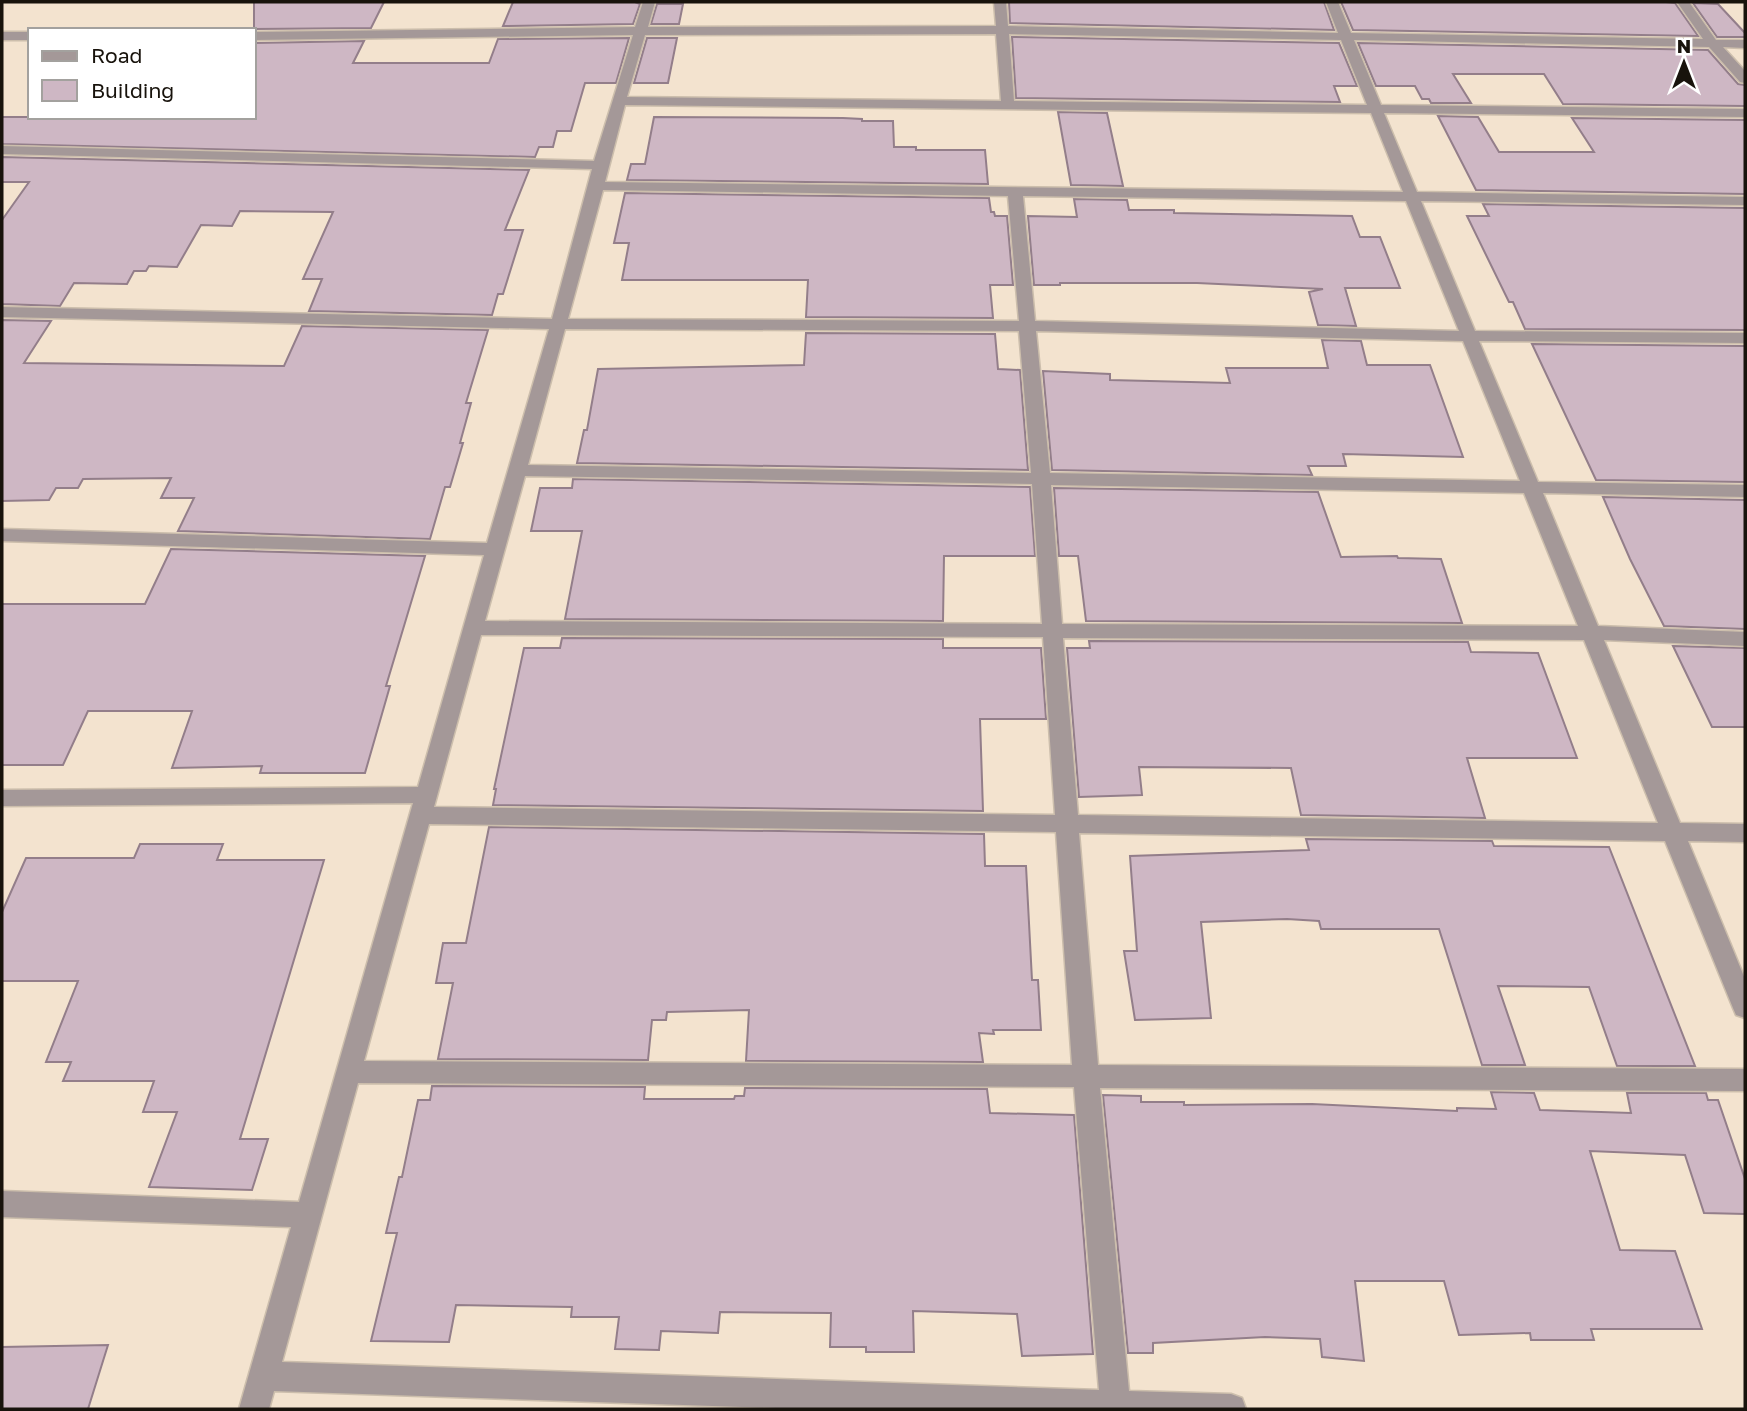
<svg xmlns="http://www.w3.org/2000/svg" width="1747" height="1411" font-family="'Golos Text',sans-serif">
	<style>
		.building { fill: #ceb7c4; stroke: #937e8a; stroke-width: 2 }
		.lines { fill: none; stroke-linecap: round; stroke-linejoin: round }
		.minor-casing { stroke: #ccbeac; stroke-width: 3 }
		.minor { fill: #a49898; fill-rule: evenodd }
	</style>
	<rect width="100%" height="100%" fill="#f3e3cf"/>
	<g class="building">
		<polygon points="254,2 384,2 371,28 254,29"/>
		<polygon points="513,2 635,2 640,4 633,24 503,26"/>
		<polygon points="1009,2 1324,2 1334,30 1010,23"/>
		<polygon points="1341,2 1666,2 1675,3 1698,36 1353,30"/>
		<polygon points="1693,3 1718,4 1745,33 1745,37 1717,37"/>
		<polygon points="657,4 683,4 679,24 651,24"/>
		<polygon points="1012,37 1339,43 1357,86 1334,86 1340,102 1016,98"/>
		<polygon points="629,38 616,83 585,83 571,131 557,131 553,147 539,147 535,157 2,144 2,117 254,117 254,43 364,41 353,63 489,63 498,39"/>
		<polygon points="647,38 677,38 668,83 634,83"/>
		<polygon points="1358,43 1708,50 1738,84 1745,85 1745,106 1563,104 1544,74 1453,74 1471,103 1431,103 1429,99 1422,99 1415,86 1376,86"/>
		<polygon points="1058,112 1107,113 1123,186 1071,185"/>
		<polygon points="1438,116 1478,117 1499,152 1594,152 1572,118 1745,120 1745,194 1476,190"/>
		<polygon points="654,117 843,118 862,119 862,121 893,121 894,147 916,147 916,150 985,150 988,184 627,180 631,164 645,164"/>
		<polygon points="2,157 529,170 505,230 523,230 503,294 498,294 492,315 309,311 322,279 303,279 333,212 240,211 232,226 201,225 177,267 149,266 146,271 134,271 127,284 74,283 60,306 2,304 2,220 29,182 2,182"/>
		<polygon points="625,193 989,198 991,212 994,212 995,216 1007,216 1013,285 990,285 993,318 806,317 808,280 622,280 629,243 614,243"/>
		<polygon points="1074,199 1127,200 1129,210 1174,210 1174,213 1352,216 1360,237 1380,237 1400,288 1345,288 1356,326 1318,325 1309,292 1323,289 1197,283 1060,283 1060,285 1034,285 1028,216 1077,217"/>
		<polygon points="1483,204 1745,208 1745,330 1525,329 1513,302 1509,302 1467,216 1489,216"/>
		<polygon points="2,320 51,321 24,363 284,366 302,326 488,330 466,403 471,403 460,443 463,443 450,487 445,487 430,539 178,531 194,498 161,498 171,478 83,479 78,488 56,488 49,500 2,501"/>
		<polygon points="806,333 995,334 998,369 1020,370 1028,470 577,463 584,430 587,430 598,369 804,365"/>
		<polygon points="1322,340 1361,341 1367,365 1430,365 1463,457 1343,454 1346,466 1308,466 1312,475 1052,470 1043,371 1110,374 1110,380 1230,383 1226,368 1328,368"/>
		<polygon points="1532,344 1745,346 1745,482 1596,480"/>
		<polygon points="573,479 1030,487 1035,556 944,556 943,621 565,619 582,531 531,531 540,488 572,488"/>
		<polygon points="1054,488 1318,492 1341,557 1397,556 1398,558 1441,559 1462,623 1086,621 1078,556 1059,556"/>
		<polygon points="1603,497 1745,500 1745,629 1664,626 1630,559"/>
		<polygon points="171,549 425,556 386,686 390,686 365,773 260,773 262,766 172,768 192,711 88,711 63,765 2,765 2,604 145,604"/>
		<polygon points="562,638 943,639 943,648 1041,648 1046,719 980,719 983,811 493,805 496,789 494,789 524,648 560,648"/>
		<polygon points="1089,641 1468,642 1471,652 1538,653 1577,758 1467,758 1485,818 1301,815 1291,768 1139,767 1142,795 1079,797 1067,648 1090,648"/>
		<polygon points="1673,646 1745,648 1745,727 1712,727"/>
		<polygon points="489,827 984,834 985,866 1026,866 1032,980 1038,980 1041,1030 993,1030 994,1034 979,1033 983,1062 746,1061 749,1010 667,1012 666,1020 652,1020 648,1060 438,1059 453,983 436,983 443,943 466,943"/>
		<polygon points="1306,839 1492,841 1494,846 1609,847 1695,1066 1617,1066 1589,987 1498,986 1525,1065 1482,1065 1439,929 1321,929 1319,921 1287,919 1201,922 1211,1018 1135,1020 1124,951 1137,951 1130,856 1309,850"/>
		<polygon points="140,844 223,844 217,860 324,860 240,1139 268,1139 252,1190 149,1187 177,1112 143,1112 154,1081 63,1081 71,1062 46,1062 78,981 2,981 2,912 26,858 134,858"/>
		<polygon points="432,1086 645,1087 644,1099 734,1099 735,1096 744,1096 745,1088 987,1089 990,1113 1074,1115 1093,1354 1022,1356 1017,1314 913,1311 914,1352 866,1352 866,1347 830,1347 831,1313 720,1312 718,1333 661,1331 659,1350 615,1349 619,1317 571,1317 572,1307 456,1305 449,1342 371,1341 397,1233 386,1233 399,1177 402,1177 418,1100 430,1100"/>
		<polygon points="1491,1092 1534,1093 1540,1110 1631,1113 1627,1093 1706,1093 1708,1100 1718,1100 1745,1179 1745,1214 1704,1213 1685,1155 1590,1151 1620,1250 1675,1251 1702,1329 1591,1329 1594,1340 1531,1340 1530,1333 1459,1335 1444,1281 1355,1281 1364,1361 1322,1357 1320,1339 1265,1337 1153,1343 1153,1353 1128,1353 1103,1095 1141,1096 1141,1102 1184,1102 1184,1105 1312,1104 1457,1111 1457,1108 1496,1109"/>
		<polygon points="108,1345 88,1409 2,1409 2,1347"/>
	</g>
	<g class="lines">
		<g class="minor-casing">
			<g id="minor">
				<path d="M643 2H655L648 27 996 26 994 2H1006L1008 26 1338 33 1326 2H1338L1351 33 1703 39 1677 2H1689L1716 40H1745V48L1723 47 1745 71V83L1740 82 1709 47 1354 40 1381 105 1745 109V117L1384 113 1417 192 1745 197V205L1421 201 1475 331 1745 333V343L1479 341 1538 482 1745 485V497L1543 493 1598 626 1745 632V646L1604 640 1680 823 1745 824V842L1688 841 1745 979V1018L1736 1015 1733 1008 1665 841 1079 833 1098 1065 1745 1069V1091L1100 1088 1129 1391 1231 1394 1242 1398 1246 1409H804L274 1391 269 1409H239L291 1227 2 1217V1191L299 1202 413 803 2 806V790L418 787 484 555 2 541V529L487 543 549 329 2 317V307L552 319 592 169 2 154V146L594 161 633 35 254 40V32L635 27ZM996 34 1001 101 627 97 645 35ZM1009 34 1341 40 1367 105 1014 101ZM625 105 1371 113 1403 192 605 182ZM603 190 1008 196 1019 321 568 319ZM1023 196 1406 201 1459 331 1035 321ZM565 329 1019 331 1031 473 528 465ZM1036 331 1463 341 1520 481 1050 473ZM525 476 1032 484 1042 624 485 621ZM1051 485 1524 493 1578 626 1062 624ZM481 635 1043 637 1055 815 434 807ZM1063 638 1584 640 1658 823 1078 815ZM429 824 1056 832 1072 1065 364 1061ZM358 1083 1074 1087 1099 1390 282 1362Z"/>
				<rect x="2" y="32" width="28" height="8"/>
			</g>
		</g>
		<use href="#minor" class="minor"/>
	</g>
	<rect width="1747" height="1411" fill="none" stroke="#18130c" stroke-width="7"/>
	<rect x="28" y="28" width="228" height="91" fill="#ffffff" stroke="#a3a19e" stroke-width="2"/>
	<rect x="42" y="51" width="35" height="10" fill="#a49898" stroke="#a3a19e" stroke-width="2"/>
	<text x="91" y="63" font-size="21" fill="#18130c">Road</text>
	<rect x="42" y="80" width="35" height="21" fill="#ceb7c4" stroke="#a3a19e" stroke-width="2"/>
	<text x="91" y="98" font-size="21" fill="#18130c">Building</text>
	<g transform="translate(1684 63)" stroke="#ffffff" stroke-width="5" paint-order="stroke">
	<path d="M0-5L12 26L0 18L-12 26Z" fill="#18130c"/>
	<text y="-10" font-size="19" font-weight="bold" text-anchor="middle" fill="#18130c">N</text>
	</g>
</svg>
